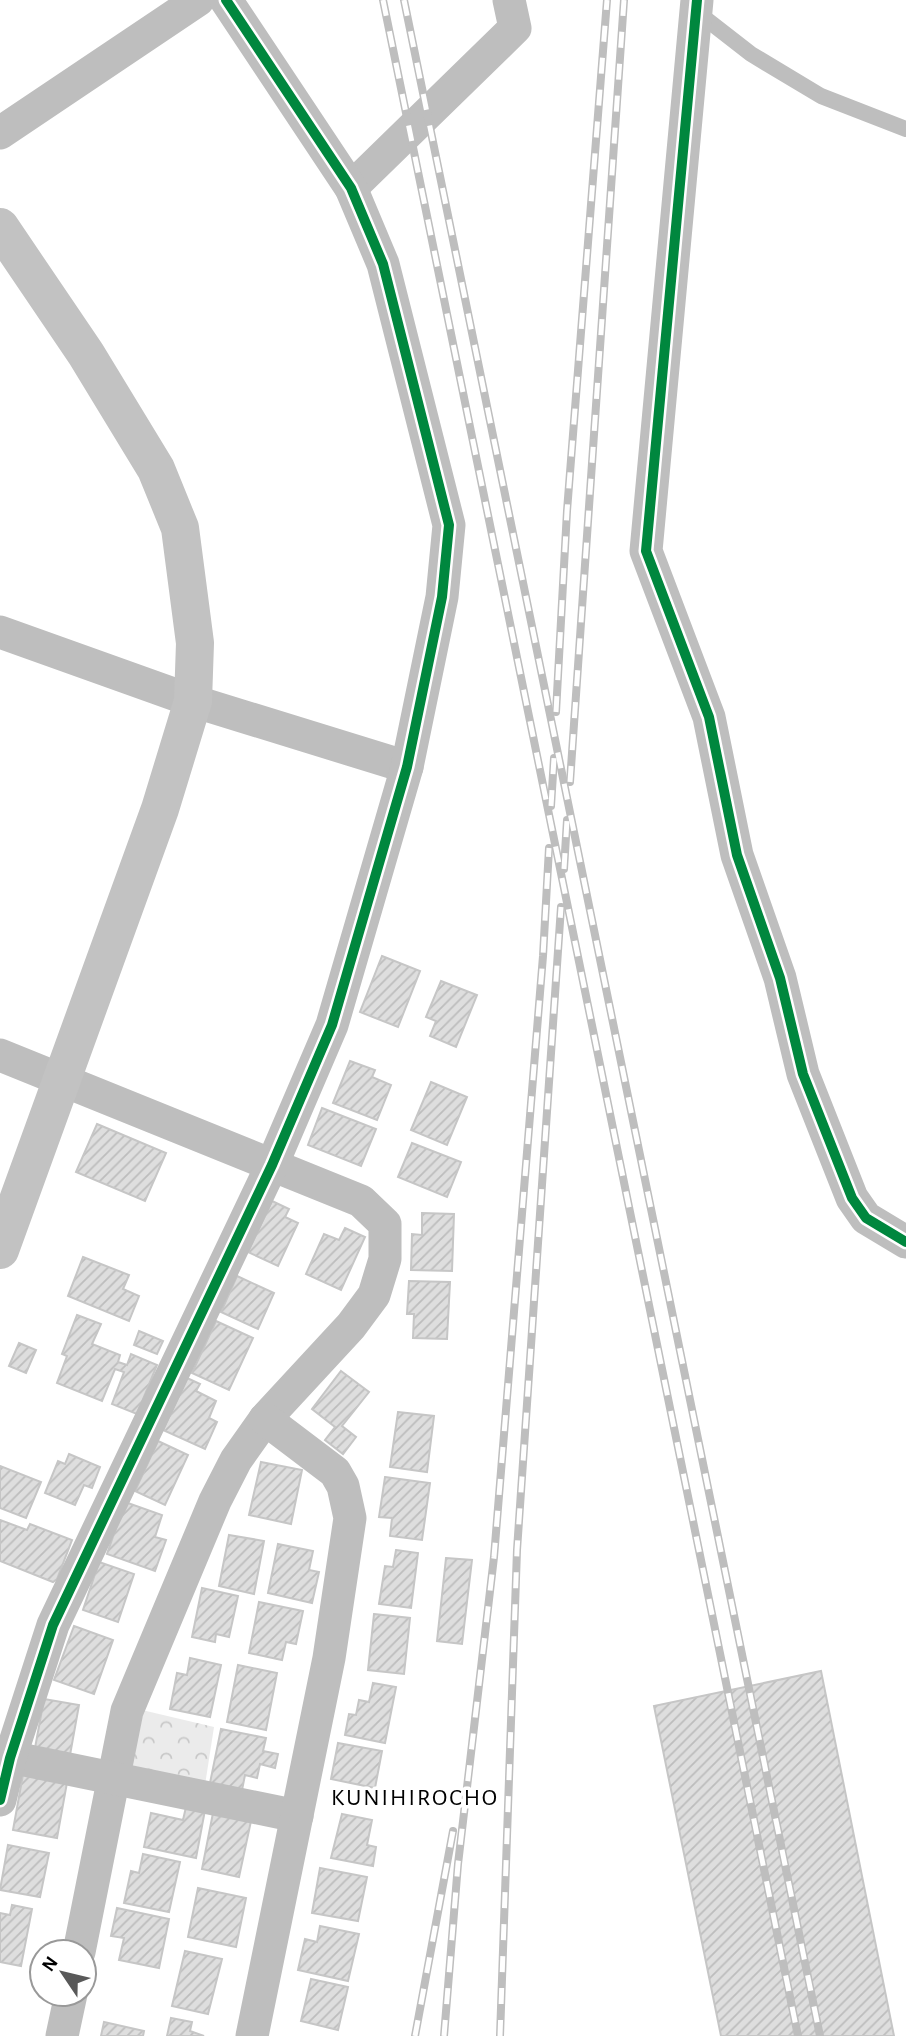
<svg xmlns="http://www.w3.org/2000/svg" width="906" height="2036" font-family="'Alegreya Sans',sans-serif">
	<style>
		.forest { fill: url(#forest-crowns) }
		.building { fill: url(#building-hatch); stroke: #c6c6c6; stroke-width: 2 }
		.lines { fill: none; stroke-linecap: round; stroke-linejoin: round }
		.lane { stroke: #bebebe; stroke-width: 16 }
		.street { stroke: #bebebe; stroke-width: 33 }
		.secondary { stroke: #c2c2c2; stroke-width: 38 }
		.rail-casing { stroke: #bebebe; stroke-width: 8 }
		.rail { stroke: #fff; stroke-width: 5; stroke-dasharray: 16; stroke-linecap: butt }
		.cycleway-casing { stroke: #fff; stroke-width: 15 }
		.cycleway { stroke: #00873e; stroke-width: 10 }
		.labels { text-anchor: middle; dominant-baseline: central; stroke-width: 7; stroke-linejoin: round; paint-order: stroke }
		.quarter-label { font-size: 24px; letter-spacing: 2px; fill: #000; stroke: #fff }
	</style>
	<defs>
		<pattern id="forest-crowns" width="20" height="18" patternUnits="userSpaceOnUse" patternTransform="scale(1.75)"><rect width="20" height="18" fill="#ebebeb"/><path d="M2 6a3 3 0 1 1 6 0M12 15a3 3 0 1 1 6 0" fill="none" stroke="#c8c8c8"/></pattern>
		<pattern id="building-hatch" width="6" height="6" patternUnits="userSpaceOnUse" patternTransform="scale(1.75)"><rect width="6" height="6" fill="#dedede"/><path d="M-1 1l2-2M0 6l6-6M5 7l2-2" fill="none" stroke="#bdbdbd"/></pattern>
	</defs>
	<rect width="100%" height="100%" fill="#fff"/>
	<polygon class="forest" points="142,1710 214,1727 205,1785 127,1769"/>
	<g class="building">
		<polygon points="382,956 420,971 398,1027 360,1012"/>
		<polygon points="441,981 477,995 456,1047 430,1036 436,1021 426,1017"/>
		<polygon points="350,1061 375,1070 372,1077 391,1085 377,1120 333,1103"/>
		<polygon points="431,1082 467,1097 447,1145 411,1130"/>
		<polygon points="322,1108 376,1129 361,1166 308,1145"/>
		<polygon points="97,1124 166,1153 145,1201 76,1172"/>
		<polygon points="412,1143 461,1162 447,1197 398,1177"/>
		<polygon points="272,1201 289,1209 285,1217 298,1223 278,1266 248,1252"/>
		<polygon points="422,1213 454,1214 452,1271 411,1270 412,1234 422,1235"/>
		<polygon points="345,1228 365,1237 341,1290 306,1274 324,1234 339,1240"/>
		<polygon points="83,1257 129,1275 123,1289 139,1296 129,1321 68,1296"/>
		<polygon points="237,1276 274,1293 258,1329 221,1312"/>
		<polygon points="409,1281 450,1282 447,1339 413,1338 414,1314 407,1314"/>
		<polygon points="77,1315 101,1324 92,1344 120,1355 118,1362 127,1365 131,1354 157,1365 137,1414 112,1404 124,1372 115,1369 102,1401 57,1383 67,1356 62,1354"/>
		<polygon points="216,1321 253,1338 229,1390 192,1373"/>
		<polygon points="139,1331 163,1341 157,1354 134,1345"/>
		<polygon points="19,1343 36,1350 26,1373 9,1366"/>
		<polygon points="341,1371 369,1392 342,1426 356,1437 343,1454 325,1440 335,1427 312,1409"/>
		<polygon points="187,1378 200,1384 196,1391 216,1401 209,1418 217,1422 205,1449 163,1430"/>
		<polygon points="398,1412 434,1416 427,1472 390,1467"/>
		<polygon points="158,1441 188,1455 165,1505 135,1491"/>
		<polygon points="69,1454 100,1467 92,1488 84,1485 75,1505 45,1493 58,1461 65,1464"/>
		<polygon points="261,1462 302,1470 291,1524 249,1515"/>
		<polygon points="0,1466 41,1482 26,1518 0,1508"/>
		<polygon points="385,1477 430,1483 422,1540 390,1536 392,1518 379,1517"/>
		<polygon points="125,1502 162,1515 155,1537 166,1540 155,1571 107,1554"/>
		<polygon points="0,1520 27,1530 30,1524 72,1540 57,1579 53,1582 0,1561"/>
		<polygon points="229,1535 264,1541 254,1594 219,1586"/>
		<polygon points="278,1544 313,1551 309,1570 319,1572 312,1603 268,1593"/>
		<polygon points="396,1550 418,1553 411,1608 379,1604 385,1566 393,1567"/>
		<polygon points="446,1558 472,1560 462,1644 437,1641"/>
		<polygon points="99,1562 134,1574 118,1622 83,1610"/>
		<polygon points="202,1588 238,1596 229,1637 216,1634 215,1642 192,1637"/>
		<polygon points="259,1602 303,1611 296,1644 286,1642 282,1660 249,1653"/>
		<polygon points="374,1614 410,1618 404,1674 368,1670"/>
		<polygon points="74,1626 113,1640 94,1694 54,1680"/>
		<polygon points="190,1658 221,1665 210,1717 170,1709 177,1673 187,1675"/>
		<polygon points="238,1665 277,1673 266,1730 227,1722"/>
		<polygon points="821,1671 894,2036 721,2036 654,1706"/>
		<polygon points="373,1683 396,1687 385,1743 345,1735 349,1714 356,1715 359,1700 369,1702"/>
		<polygon points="44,1699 79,1705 70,1755 35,1748"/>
		<polygon points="221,1729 266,1738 263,1751 278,1754 275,1768 260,1764 257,1778 245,1775 242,1790 210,1783"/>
		<polygon points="338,1743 382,1751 375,1788 331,1779"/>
		<polygon points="24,1769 68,1777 57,1838 13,1830"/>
		<polygon points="186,1807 205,1810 196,1858 144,1847 151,1813 183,1820"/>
		<polygon points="213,1813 251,1821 239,1877 202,1869"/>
		<polygon points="342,1814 372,1820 367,1845 376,1847 373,1866 331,1858"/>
		<polygon points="8,1845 49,1853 40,1897 0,1890"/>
		<polygon points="143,1854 180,1862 169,1912 124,1903 131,1871 139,1873"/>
		<polygon points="320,1868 367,1877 358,1921 312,1913"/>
		<polygon points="198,1888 246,1898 236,1947 188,1937"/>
		<polygon points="12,1905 32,1909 21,1966 0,1962 0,1913 10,1915"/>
		<polygon points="117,1908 169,1919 159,1968 119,1960 124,1938 111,1936"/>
		<polygon points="320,1926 359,1934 348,1981 298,1970 305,1939 317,1942"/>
		<polygon points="185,1951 222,1959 208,2014 172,2006"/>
		<polygon points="311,1979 348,1987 338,2030 301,2021"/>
		<polygon points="171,2018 192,2022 190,2031 204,2036 167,2036"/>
		<polygon points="104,2022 144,2031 143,2036 101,2036"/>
	</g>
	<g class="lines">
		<polyline class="lane" points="697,12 751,54 821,96 906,129"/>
		<g class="street">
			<polyline points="697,0 646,551 709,717 737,855 780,978 803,1074 852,1198 866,1218 906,1242"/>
			<polyline points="0,133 198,0"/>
			<polyline points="351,188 515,28 509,0"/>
			<polyline points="0,632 193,701 407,767"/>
			<polyline points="0,1055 361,1201 385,1224 385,1259 374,1295 351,1326 265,1419 236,1460 215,1501 127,1711 79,1952"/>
			<polyline points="0,1755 297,1816"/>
			<polyline points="0,1800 10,1758 53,1625 272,1165 332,1025 407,767 442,597 449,525 383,264 351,188 226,0"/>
			<polyline points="62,2036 71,1994"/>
			<polyline points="252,2036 329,1658 350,1518 343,1486 335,1472 265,1419"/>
		</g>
		<polyline class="secondary" points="0,227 86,354 156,469 180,528 195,643 193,701 160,809 0,1250"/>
		<g class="rail-casing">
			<g id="rail">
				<polyline points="383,0 798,2036"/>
				<polyline points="404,0 820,2036"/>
				<polyline points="556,712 567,511 607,0"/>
				<polyline points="570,782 624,0"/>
				<polyline points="551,806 554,758"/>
				<polyline points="564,869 567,820"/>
				<polyline points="415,2036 453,1831"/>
				<polyline points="444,2036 458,1864 494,1557 543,956 549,848"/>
				<polyline points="500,2036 517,1550 561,907"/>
			</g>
		</g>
		<use href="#rail" class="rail"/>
		<g class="cycleway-casing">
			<g id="cycleway">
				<polyline points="697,0 646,551 709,717 737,855 780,978 803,1074 852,1198 866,1218 906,1242"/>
				<polyline points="0,1800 10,1758 53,1625 272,1165 332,1025 407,767 442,597 449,525 383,264 351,188 226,0"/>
			</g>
		</g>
		<use href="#cycleway" class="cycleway"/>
	</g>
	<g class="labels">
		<g class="quarter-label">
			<text x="415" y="1798">KUNIHIROCHO</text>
		</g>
	</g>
	<g transform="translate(63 1973) rotate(305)"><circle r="33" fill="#ffffff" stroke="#999999" stroke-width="2"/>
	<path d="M0-5L12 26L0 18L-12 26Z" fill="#595959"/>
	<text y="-10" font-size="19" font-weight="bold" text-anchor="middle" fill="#000000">N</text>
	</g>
</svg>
